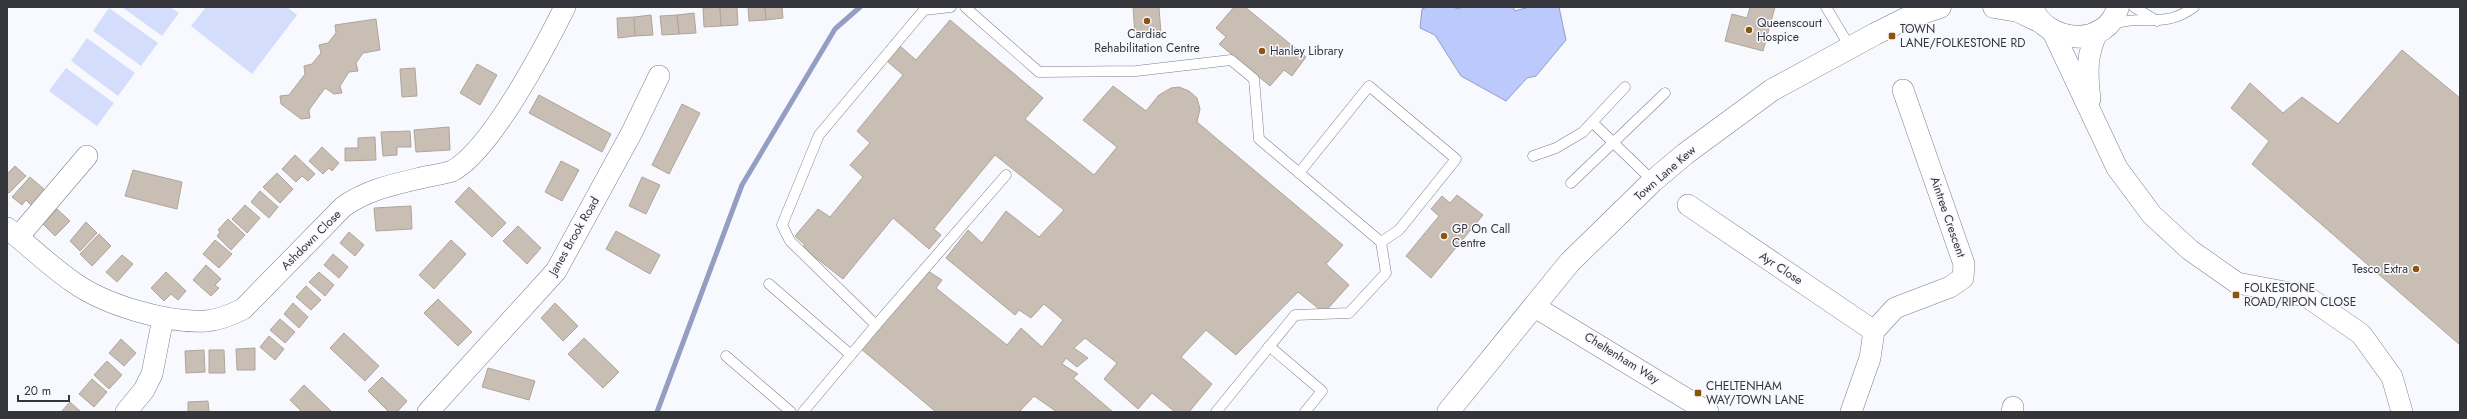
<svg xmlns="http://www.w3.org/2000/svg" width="2467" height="419" font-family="Jost,sans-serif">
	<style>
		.green { fill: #d5ddfc }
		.water { fill: #bcc9fc; stroke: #949dc2 }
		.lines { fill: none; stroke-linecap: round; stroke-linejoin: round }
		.stream { stroke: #949dc2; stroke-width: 5 }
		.building { fill: #c9beb3; stroke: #b0a49a }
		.lane-casing { stroke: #7c808d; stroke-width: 11 }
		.street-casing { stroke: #7c808d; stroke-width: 22 }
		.secondary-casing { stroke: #7c808d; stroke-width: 23 }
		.lane { stroke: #fff; stroke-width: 10 }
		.street { stroke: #fff; stroke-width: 21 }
		.secondary { stroke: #fff; stroke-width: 22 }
		.poi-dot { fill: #8d540c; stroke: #f8f9ff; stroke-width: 1.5 }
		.labels { text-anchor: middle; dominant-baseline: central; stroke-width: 3; stroke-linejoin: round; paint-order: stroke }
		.poi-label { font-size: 12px; fill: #35363c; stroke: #f8f9ff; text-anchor: start }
		.street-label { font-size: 12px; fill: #35363c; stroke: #f8f9ff }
	</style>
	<rect width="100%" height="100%" fill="#f8f9ff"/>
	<g class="green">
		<polygon points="122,7 170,7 179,13 162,36"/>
		<polygon points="206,7 287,7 297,15 252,74 191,26"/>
		<polygon points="109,8 158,43 141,66 93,31"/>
		<polygon points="87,38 135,73 118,96 71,61"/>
		<polygon points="66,68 114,103 97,126 49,91"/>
	</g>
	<polygon class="water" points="1427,7 1452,7 1459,9 1462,7 1513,7 1515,11 1529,7 1559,7 1566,40 1536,76 1527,78 1506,101 1461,76 1435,35 1420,28 1422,9"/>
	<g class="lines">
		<polyline class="stream" points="657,412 742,185 835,29 860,7"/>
	</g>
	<g class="building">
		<polygon points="720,7 721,26 704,27 703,8"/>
		<polygon points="720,7 737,7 738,25 721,26"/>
		<polygon points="748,7 765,7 766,20 749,21"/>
		<polygon points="765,7 782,7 783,18 766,20"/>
		<polygon points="1133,7 1159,7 1161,34 1135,37"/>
		<polygon points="1234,7 1245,7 1306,57 1292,76 1284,70 1270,86 1219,44 1226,37 1216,28"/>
		<polygon points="1750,7 1775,7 1763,51 1725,41 1732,14 1747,18"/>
		<polygon points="694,13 696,33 679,34 677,15"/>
		<polygon points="651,15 653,35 635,36 634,17"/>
		<polygon points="677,15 679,34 662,35 660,16"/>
		<polygon points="634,17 635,36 618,38 617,18"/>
		<polygon points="376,19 380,50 363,53 356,63 358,71 349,72 340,86 342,93 334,94 325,88 309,110 310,118 301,119 281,104 280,96 289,95 305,74 304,66 312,64 321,53 319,45 328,43 336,33 335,25"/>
		<polygon points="950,20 1043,98 1025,119 1094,175 1117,147 1083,120 1113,86 1146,111 1159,95 1171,88 1179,87 1189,91 1197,98 1200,109 1197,122 1343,245 1326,264 1349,285 1324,313 1298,292 1236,355 1206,330 1181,357 1212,384 1189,412 1175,412 1152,393 1138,409 1104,379 1117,363 1085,338 1074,348 1088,358 1077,367 1066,358 1062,364 1078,374 1073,378 1113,412 1057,412 1034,396 1019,412 936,412 860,348 928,271 942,280 936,288 1007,345 1021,328 1042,347 1063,320 1044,304 1031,318 1019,310 1015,315 946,258 968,230 982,243 1006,211 1039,237 1064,210 995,155 934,229 941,235 929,249 893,218 843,279 802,247 805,245 795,236 818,209 830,217 863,177 850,165 870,143 857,131 903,75 887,61 900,46 916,60"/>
		<polygon points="2402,50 2460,98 2460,345 2252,164 2269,141 2231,108 2250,83 2283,113 2302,97 2338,124"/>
		<polygon points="477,64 497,75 480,105 460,93"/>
		<polygon points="415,68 417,96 402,97 400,69"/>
		<polygon points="539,95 611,134 602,152 529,113"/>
		<polygon points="682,104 700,113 669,174 652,165"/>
		<polygon points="449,127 450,150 416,152 414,130"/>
		<polygon points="410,131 411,147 397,147 397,155 383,156 381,132"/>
		<polygon points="375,137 376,160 345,161 345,148 358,148 358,138"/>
		<polygon points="322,147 339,163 332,171 329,168 323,174 309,161"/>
		<polygon points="295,155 315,174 308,181 302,176 296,182 282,169"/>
		<polygon points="561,161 579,170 562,201 545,192"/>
		<polygon points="15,166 26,176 9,193 7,191 7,174"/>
		<polygon points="133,170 182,182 177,209 125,196"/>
		<polygon points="277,173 293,189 280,203 263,187"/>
		<polygon points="30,177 46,191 32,206 26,200 22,205 12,197"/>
		<polygon points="642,177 660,185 646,214 629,206"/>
		<polygon points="469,187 506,223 492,237 455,202"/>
		<polygon points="260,191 278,207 269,218 251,202"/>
		<polygon points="1457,195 1483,215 1431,278 1406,256 1439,216 1431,209 1442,196 1450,203"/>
		<polygon points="245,205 260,218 247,233 232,219"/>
		<polygon points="411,206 412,229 376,231 374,208"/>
		<polygon points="57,209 70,221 55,236 43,224"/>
		<polygon points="228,219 245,235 231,250 217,236 220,232 218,230"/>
		<polygon points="86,222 97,233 80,251 70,241"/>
		<polygon points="518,226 541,248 527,264 503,241"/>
		<polygon points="616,231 660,255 650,274 606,249"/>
		<polygon points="349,232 364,245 355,256 340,243"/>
		<polygon points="99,234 111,246 92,266 80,254"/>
		<polygon points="215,240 232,254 219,268 203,254"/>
		<polygon points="451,240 466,254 434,289 419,275"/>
		<polygon points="333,254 348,267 339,278 324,265"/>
		<polygon points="122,255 133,264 117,282 106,272"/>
		<polygon points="206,265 221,279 215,285 219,288 211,296 193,280"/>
		<polygon points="166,272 186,291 178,300 171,294 164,301 151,288"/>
		<polygon points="319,272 334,285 325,296 309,282"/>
		<polygon points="306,286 321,300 311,310 296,297"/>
		<polygon points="438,299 472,332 458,346 424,313"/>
		<polygon points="293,303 308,317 299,328 284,314"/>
		<polygon points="555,303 578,326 563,341 541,318"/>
		<polygon points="280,319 295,332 285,343 270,330"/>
		<polygon points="344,333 379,366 365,381 330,348"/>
		<polygon points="269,336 284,349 275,360 260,347"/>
		<polygon points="584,338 619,372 603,388 568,354"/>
		<polygon points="121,339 136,353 124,366 109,353"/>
		<polygon points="255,348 255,370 237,370 236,349"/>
		<polygon points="204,350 205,372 186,373 185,351"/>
		<polygon points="209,350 224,350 225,373 209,373"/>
		<polygon points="107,361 122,375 109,389 94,375"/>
		<polygon points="488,368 535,381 529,400 482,387"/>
		<polygon points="382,377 407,401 397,412 389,412 368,391"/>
		<polygon points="92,379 107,392 94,407 79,394"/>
		<polygon points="304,385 332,412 302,412 290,400"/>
		<polygon points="208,401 209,412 188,412 188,402"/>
		<polygon points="70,402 81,412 61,412"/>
	</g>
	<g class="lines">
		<g class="lane-casing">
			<g id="lane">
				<polyline points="965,7 1039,72 1136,71 1231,60 1254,79 1259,139 1381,242 1386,273 1349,313 1295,315 1216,412"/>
				<polyline points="1826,7 1850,47"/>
				<polyline points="2134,7 2157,21"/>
				<path d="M2111 25C2143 13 2163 30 2194 7"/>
				<polyline points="1592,122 1653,181"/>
				<polyline points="1533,156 1556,148 1583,132 1625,87"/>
				<polyline points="1299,173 1369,86 1456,159 1399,230 1381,242"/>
				<polyline points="1571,183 1665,93"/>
				<polyline points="769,284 851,355"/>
				<polyline points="876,325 1006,175"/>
				<polyline points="1269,346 1322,391 1305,412"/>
				<polyline points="726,356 791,412"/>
				<polyline points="803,412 876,325 790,241 782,225 819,135 924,10 951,7"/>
			</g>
		</g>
		<g class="street-casing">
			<g id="street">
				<polyline points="2052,30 2117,168 2152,215 2190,250 2237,283 2306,296 2361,334 2392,377 2402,412"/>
				<path d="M2090 99C2087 74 2086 54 2098 31"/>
				<polyline points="1688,205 1874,331"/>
				<path d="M7 228C29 246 50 266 73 282 105 305 166 323 206 321 219 320 231 315 243 309L343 207C368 189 396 184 425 177 434 175 444 174 452 171 490 152 545 47 565 7"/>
				<polyline points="18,237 87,156"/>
				<polyline points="1535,307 1708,412"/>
				<polyline points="126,412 144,390 152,374 163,318"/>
				<polyline points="428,412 556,271 631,134 659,76"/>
				<polyline points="1851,412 1870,358 1874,331 1895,308 1950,287 1963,278 1964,264 1903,90"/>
				<polyline points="2012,412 2013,407"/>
			</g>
		</g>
		<g class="secondary-casing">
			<g id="secondary">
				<polyline points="1994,7 2018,11 2041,22"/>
				<path d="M2032 7C2045 44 2107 49 2118 7"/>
				<polyline points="1448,412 1570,262 1653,181 1685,154 1772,90 1875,34 1909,17 1940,7"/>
			</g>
		</g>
		<use href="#lane" class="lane"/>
		<use href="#street" class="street"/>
		<use href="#secondary" class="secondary"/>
	</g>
	<g class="poi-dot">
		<circle cx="1147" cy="21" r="4"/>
		<circle cx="1749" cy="30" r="4"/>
		<rect x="1888" y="32" width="8" height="8" rx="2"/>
		<circle cx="1262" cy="51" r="4"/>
		<circle cx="1444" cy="236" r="4"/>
		<circle cx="2416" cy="269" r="4"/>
		<rect x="2232" y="291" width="8" height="8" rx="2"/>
		<rect x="1694" y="389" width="8" height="8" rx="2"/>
	</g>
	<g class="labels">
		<g class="poi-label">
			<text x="1757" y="23">Queenscourt<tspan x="1757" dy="14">Hospice</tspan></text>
			<text x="1900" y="29">TOWN<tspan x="1900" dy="14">LANE/FOLKESTONE RD</tspan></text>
			<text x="1147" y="34" text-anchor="middle">Cardiac<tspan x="1147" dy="14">Rehabilitation Centre</tspan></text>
			<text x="1270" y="51">Hanley Library</text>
			<text x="1452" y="229">GP On Call<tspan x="1452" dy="14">Centre</tspan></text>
			<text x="2408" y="269" text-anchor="end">Tesco Extra</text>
			<text x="2244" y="288">FOLKESTONE<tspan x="2244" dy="14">ROAD/RIPON CLOSE</tspan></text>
			<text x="1706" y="386">CHELTENHAM<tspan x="1706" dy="14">WAY/TOWN LANE</tspan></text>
		</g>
		<g class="street-label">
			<text transform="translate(1665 173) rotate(-41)">Town Lane Kew</text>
			<text transform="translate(1948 217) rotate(71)">Aintree Crescent</text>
			<text transform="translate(574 236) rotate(-60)">Janes Brook Road</text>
			<text transform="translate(311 240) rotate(-45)">Ashdown Close</text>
			<text transform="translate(1781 268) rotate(34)">Ayr Close</text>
			<text transform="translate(1622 358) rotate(32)">Cheltenham Way</text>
		</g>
	</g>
	<rect width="2467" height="419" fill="none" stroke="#35363c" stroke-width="16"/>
	<path d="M18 395v6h51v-6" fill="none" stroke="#35363c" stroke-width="2"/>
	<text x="24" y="395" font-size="12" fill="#35363c" stroke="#f8f9ff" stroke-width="3" paint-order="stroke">20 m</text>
</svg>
